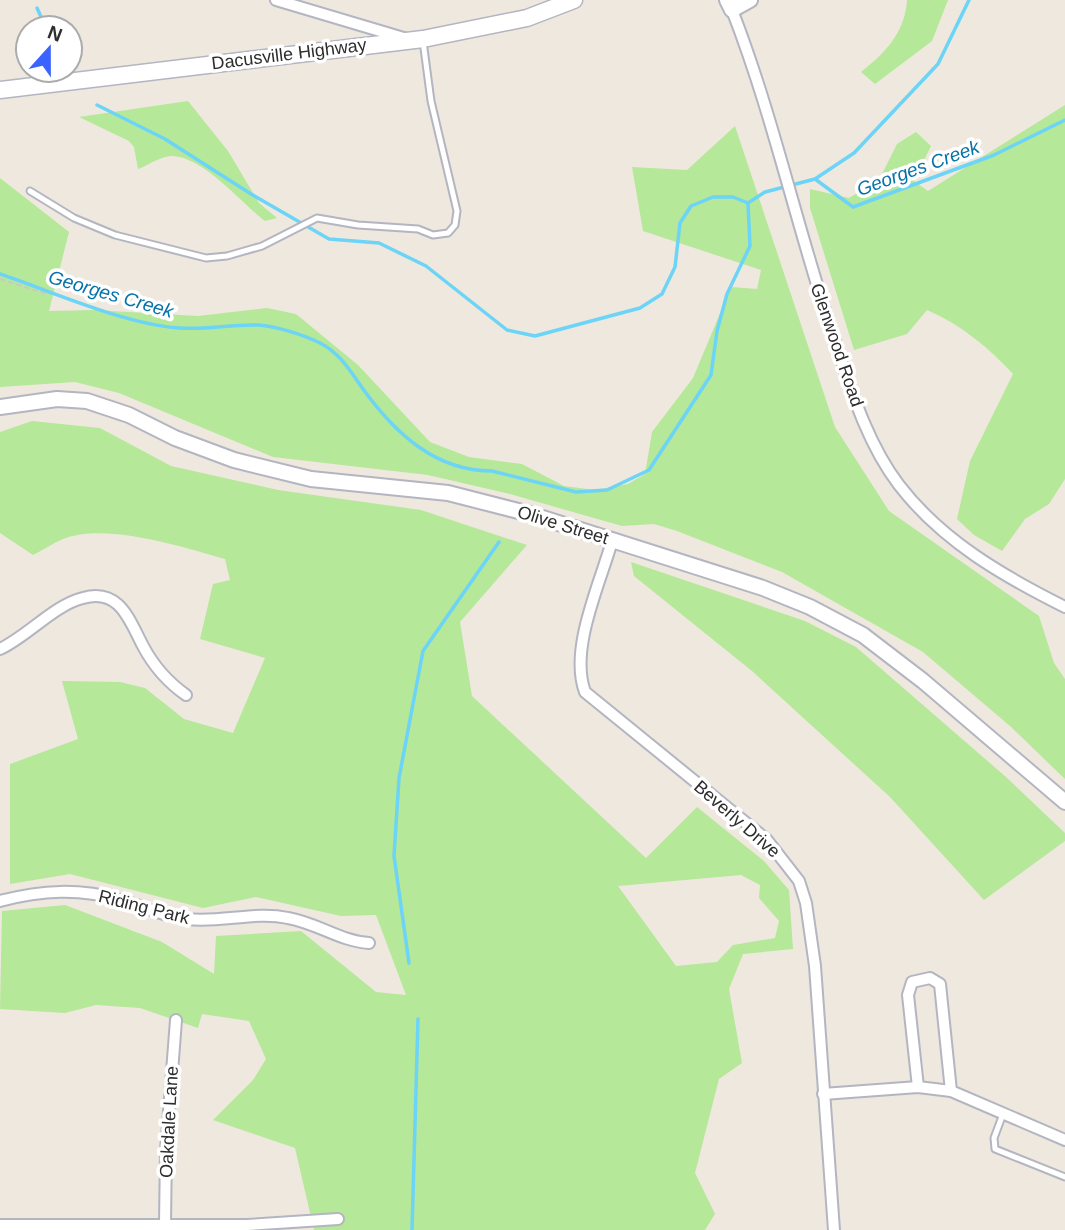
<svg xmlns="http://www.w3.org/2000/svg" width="1065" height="1230" font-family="Arial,sans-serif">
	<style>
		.green { fill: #b5e898; fill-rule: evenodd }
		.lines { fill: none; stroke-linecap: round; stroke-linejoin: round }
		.stream { stroke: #6cd4f6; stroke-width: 3.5 }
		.service-casing { stroke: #b3b5c1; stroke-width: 9 }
		.minor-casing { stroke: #b3b5c1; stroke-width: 14 }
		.tertiary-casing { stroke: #b3b5c1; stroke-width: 18 }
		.secondary-casing { stroke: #b3b5c1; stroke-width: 19 }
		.path { stroke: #c8c8c8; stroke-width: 2; stroke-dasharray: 5 3.5; stroke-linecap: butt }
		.service { stroke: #fff; stroke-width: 5 }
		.minor { stroke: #fff; stroke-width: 10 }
		.tertiary { stroke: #fff; stroke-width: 14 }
		.secondary { stroke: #fff; stroke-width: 16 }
		.labels { text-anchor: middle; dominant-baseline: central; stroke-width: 7; stroke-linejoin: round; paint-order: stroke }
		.street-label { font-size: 18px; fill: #2d2d2d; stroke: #fff }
		.water-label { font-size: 19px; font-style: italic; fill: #0573a8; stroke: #fff }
	</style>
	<rect width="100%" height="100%" fill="#efe8df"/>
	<g class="green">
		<path d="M907 0H948L932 41 875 84 861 72C885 53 905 33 907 0Z"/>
		<path d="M188 101 228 151 259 203 277 218 265 221C240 202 205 158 173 156 163 155 148 165 138 169L134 147 129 141 79 117Z"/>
		<path d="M1065 105V479L1049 504 1025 519 1002 551 974 535 957 519 970 461 1013 374C988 347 960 324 927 310L907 334 854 350 810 208V189L849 198 879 180 897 144 916 132 931 146 914 181 928 191Z"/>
		<polygon points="735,126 835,427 889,511 1039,616 1054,663 1065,679 1065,779 1010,726 923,652 782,572 677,531 654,524 622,526 510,494 428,475 273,457 119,393 75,382 0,387 0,178 69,232 49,311 94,310 198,316 267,308 296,314 358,365 430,442 469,457 522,464 564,486 595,490 628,484 645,474 652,432 693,378 731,287 757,289 761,270 643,231 632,167 687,170"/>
		<path d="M32 421 100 428 171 466 278 490 421 510 527 545 460 622 472 696 646 858 697 807 764 861 789 890 793 949 743 954 729 989 742 1063 719 1079 695 1173 715 1214 705 1230H314L295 1148 213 1120 253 1080 266 1059 249 1021 202 1014 198 1028 140 1008 96 1005 65 1013 0 1009 2 911 65 905 162 942 214 974 216 936 301 931 376 992 406 995 376 915 341 916 256 897 203 908 70 874 10 884V764L78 739 62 681 120 682 145 688 184 719 233 733 265 658 200 639 213 584 230 580 225 559C182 547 106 522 63 539 53 543 43 550 33 555L0 533V432ZM741 875 760 885 759 898 779 921 775 938 733 945 717 962 676 966 618 886Z"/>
		<polygon points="631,562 805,621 856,647 1006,777 1065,833 1065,841 984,900 890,797 752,671 634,576"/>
	</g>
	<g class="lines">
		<g class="stream">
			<polyline points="37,8 46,28"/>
			<polyline points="97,105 165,139 251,194 329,239 379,243 426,266 507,330 535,336 640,308 662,294 675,267 680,223 691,206 713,197 733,197 748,203"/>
			<polyline points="815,179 853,207 994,155 1065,120"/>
			<polyline points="748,203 765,192 815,179 854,153 938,64 969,0"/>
			<path d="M0 274C53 292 124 324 179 328 205 330 232 324 258 325 276 326 304 335 320 343 340 353 351 372 363 389 395 433 435 471 492 471L576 492 607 490 649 470 711 375 717 331 727 294 750 246 748 203"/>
			<polyline points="409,963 394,856 399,778 423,651 499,542"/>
			<polyline points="412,1230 418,1019"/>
		</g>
		<g class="service-casing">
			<g id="service">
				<polyline points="30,191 74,218 115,235 206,258 227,256 262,246 317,218 358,225 418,229 433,235 448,233 455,225 457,211 431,101 423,41"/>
				<polyline points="1003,1114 994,1138 995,1149 1065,1177"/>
			</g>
		</g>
		<g class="minor-casing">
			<g id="minor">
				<polyline points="276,0 407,39"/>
				<path d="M732 10C773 115 797 228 833 335 850 386 866 442 899 485 942 541 1003 576 1065 607"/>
				<path d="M612 541C600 584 569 649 585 692L767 840 799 881 806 903 815 966 834 1230"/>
				<path d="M0 649C28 636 54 605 83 598 120 587 130 622 143 646 153 665 169 683 186 695"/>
				<path d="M0 901C42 890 79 888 121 900 143 906 164 917 187 919 221 923 255 911 288 918 317 923 340 941 369 943"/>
				<polyline points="918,1087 908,995 912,982 930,978 940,984 951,1091"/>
				<polyline points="823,1094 918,1087 951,1091 1065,1140"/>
				<polyline points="165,1224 166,1150 176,1020"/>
				<polyline points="0,1225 247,1225 338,1219"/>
			</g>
		</g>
		<g class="tertiary-casing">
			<g id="tertiary">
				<polyline points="727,0 732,10 750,0"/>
				<polyline points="0,407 57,399 87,401 129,415 175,438 234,460 311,479 448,493 530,514 763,588 810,607 863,635 923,681 1065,802"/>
			</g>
		</g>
		<g class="secondary-casing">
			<polyline id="secondary" points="0,90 423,39 527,18 574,0"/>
		</g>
		<polyline class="path" points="0,279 47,294"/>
		<use href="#service" class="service"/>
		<use href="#minor" class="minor"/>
		<use href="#tertiary" class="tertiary"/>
		<use href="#secondary" class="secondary"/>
	</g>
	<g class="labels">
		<g class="street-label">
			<text transform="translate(289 54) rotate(-7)">Dacusville Highway</text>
			<text transform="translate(837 345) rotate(71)">Glenwood Road</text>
			<text transform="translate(563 525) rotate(17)">Olive Street</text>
			<text transform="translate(737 819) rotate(41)">Beverly Drive</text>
			<text transform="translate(144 907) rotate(14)">Riding Park</text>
			<text transform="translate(169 1122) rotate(-87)">Oakdale Lane</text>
		</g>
		<g class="water-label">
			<text transform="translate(918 168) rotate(-20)">Georges Creek</text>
			<text transform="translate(111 294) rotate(16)">Georges Creek</text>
		</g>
	</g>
	<g transform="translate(49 49) rotate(21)"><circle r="33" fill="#ffffff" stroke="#ababab" stroke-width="2"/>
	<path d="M0-5L12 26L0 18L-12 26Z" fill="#3b63ff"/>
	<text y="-10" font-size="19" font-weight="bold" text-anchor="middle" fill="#2d2d2d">N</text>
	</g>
</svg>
